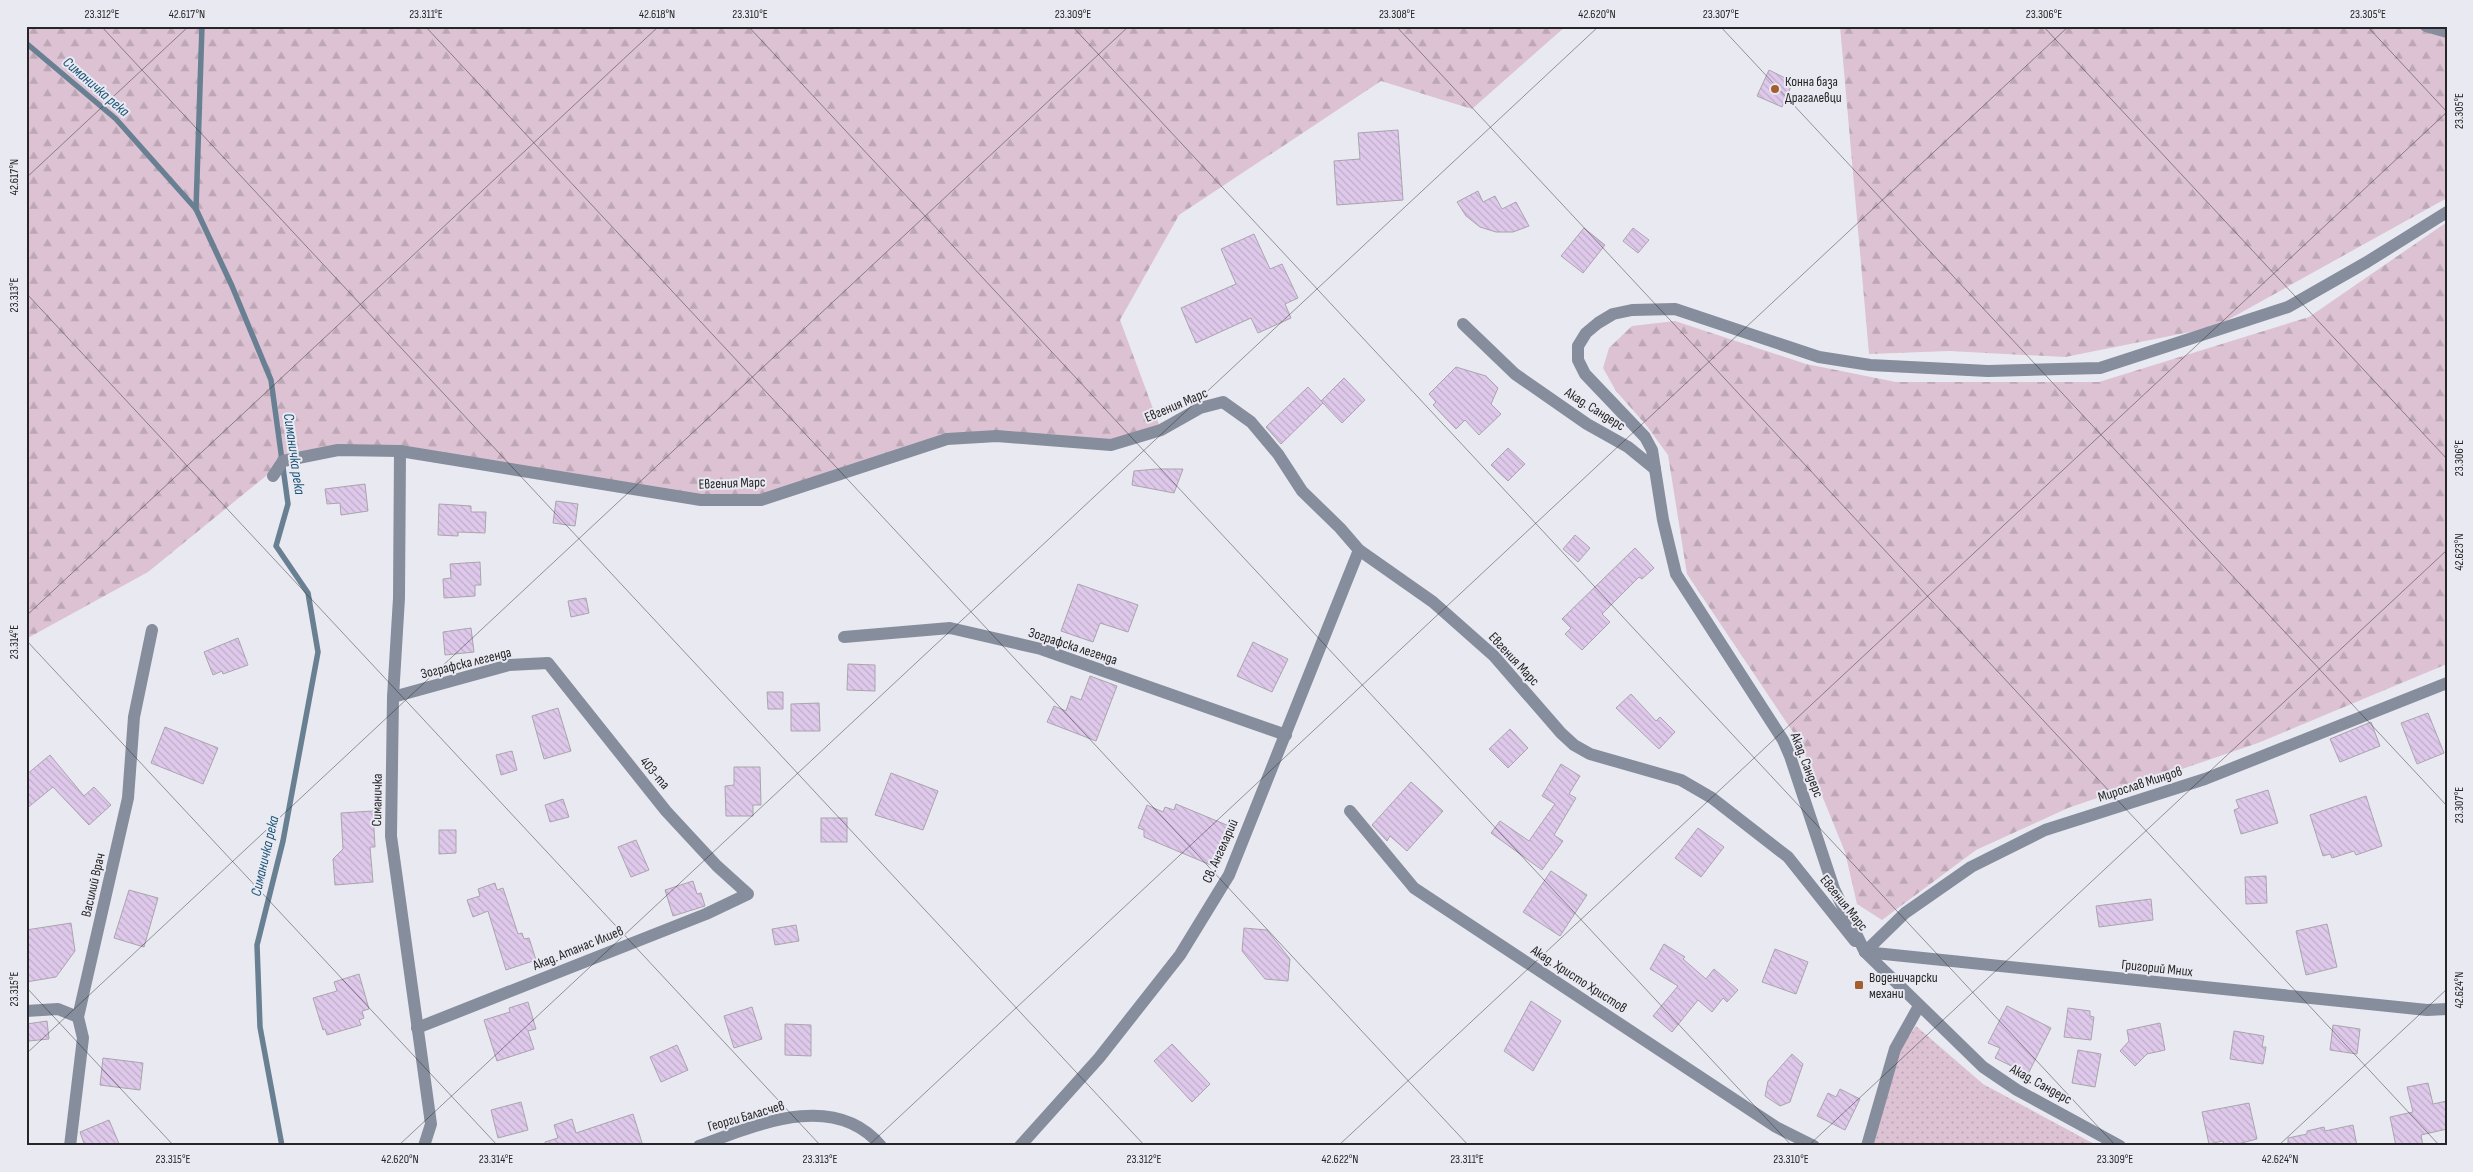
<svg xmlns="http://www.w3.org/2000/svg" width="2473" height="1172" font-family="'Sofia Sans Condensed',sans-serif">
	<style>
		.grass { fill: url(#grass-dots) }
		.forest { fill: url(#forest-firs) }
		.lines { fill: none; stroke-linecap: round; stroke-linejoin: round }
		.stream { stroke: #688092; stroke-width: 5.5 }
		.building { fill: url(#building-back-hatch); stroke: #aaa5ac }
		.minor { stroke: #868d9c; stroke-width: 12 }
		.ticks { fill: none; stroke: #262629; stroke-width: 1; stroke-opacity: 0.45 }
		.poi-dot { fill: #a35e30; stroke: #e9e9f1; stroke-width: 2 }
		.labels { text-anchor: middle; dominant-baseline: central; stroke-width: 4; stroke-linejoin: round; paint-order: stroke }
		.poi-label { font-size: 14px; fill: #262629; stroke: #e9e9f1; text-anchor: start }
		.street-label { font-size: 14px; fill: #262629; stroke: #e9e9f1 }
		.water-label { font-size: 15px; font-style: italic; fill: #1b5478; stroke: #e9e9f1 }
		.neatline { fill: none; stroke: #262629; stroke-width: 2 }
		.ticks-label { font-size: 12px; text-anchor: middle; fill: #262629 }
	</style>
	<defs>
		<pattern id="grass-dots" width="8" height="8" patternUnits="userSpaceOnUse" patternTransform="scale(1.25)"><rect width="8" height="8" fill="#dcc2d3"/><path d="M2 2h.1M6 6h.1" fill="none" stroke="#bda7b5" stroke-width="1.8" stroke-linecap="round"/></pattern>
		<pattern id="forest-firs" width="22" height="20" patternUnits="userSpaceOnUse" patternTransform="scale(1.25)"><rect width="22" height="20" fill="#dcc2d3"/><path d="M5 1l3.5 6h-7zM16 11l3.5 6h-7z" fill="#bda7b5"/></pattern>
		<pattern id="building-back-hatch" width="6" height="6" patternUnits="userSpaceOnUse" patternTransform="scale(1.25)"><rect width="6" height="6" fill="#dfc9eb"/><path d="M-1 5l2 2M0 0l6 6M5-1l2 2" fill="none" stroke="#bfacca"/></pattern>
	</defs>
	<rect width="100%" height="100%" fill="#e9e9f1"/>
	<polygon class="grass" points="1916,1026 1983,1084 2098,1146 1870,1146 1896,1055"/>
	<g class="forest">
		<polygon points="26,26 1566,26 1472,109 1381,81 1179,215 1120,320 1161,430 1111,445 947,439 761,500 701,500 400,451 338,450 283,462 148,572 26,639"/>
		<polygon points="1840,26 2447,26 2447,198 2215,327 2065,357 1949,351 1869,354"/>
		<polygon points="2447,222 2447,664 2258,743 2068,808 1976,850 1882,920 1857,904 1845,852 1801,744 1687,574 1668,455 1646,425 1616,391 1603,368 1609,348 1632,326 1675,321 1806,364 1896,382 2099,382 2309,317"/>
	</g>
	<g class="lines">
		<g class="stream">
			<polyline points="26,43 116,119 196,209 232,286 271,380 288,504 276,546 308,593 318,652 283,841 257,945 260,1027 282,1146"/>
			<polyline points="196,209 202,26"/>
		</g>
	</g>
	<g class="building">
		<polygon points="1769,70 1793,82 1782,107 1757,96"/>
		<polygon points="1398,130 1403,200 1337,205 1334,161 1360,159 1358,133"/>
		<polygon points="1478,191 1483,202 1495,196 1502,209 1516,202 1529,226 1513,232 1496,232 1480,227 1466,216 1457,202"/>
		<polygon points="1584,228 1605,245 1583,273 1561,256"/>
		<polygon points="1633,228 1649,240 1638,253 1623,241"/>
		<polygon points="1254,234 1270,269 1282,264 1298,298 1285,304 1291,318 1258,333 1251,318 1196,343 1181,308 1236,284 1221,249"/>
		<polygon points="1456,367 1486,376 1498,388 1491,404 1501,414 1479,435 1465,420 1456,429 1433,405 1436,402 1429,394"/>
		<polygon points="1344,378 1365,400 1342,423 1321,401"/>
		<polygon points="1308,387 1323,403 1281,444 1266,427"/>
		<polygon points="1508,448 1525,464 1508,481 1491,465"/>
		<polygon points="1156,469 1183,469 1174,493 1132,485 1134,471"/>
		<polygon points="365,484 368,511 341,515 340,503 327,504 325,489"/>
		<polygon points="556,501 578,504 575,526 553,523"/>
		<polygon points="439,504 471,506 471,512 486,512 485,533 458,532 458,536 438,535"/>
		<polygon points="1575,535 1590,548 1578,562 1563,549"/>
		<polygon points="1635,548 1654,568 1642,579 1639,577 1602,614 1610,622 1582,650 1565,634 1571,628 1562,619"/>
		<polygon points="480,562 481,585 475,585 475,596 444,598 443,579 451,578 450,564"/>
		<polygon points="1078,584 1138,605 1128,632 1100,623 1093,642 1061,631"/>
		<polygon points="586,598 589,613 571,617 568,601"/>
		<polygon points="471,628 474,652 445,655 443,632"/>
		<polygon points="238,638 248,665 223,674 222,671 213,675 204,652"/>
		<polygon points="1253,642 1288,659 1272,692 1237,676"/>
		<polygon points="848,664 875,665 875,691 847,690"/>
		<polygon points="1090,676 1117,686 1096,741 1047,722 1054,706 1066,711 1071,696 1081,700"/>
		<polygon points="767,692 783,692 783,709 768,709"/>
		<polygon points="1631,694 1656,721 1660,717 1675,732 1659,749 1616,708"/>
		<polygon points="819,703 820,731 791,731 791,704"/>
		<polygon points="558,708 571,751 544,759 532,716"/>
		<polygon points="2428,713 2444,753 2417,764 2401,723"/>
		<polygon points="2371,722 2380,746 2340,762 2330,739"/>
		<polygon points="165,727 218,748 203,784 151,763"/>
		<polygon points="1510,729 1528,748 1508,768 1489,749"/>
		<polygon points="512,751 517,770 501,775 496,755"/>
		<polygon points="50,755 84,796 94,787 111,805 89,825 53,787 26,809 26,775"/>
		<polygon points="1561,764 1580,776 1569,794 1576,798 1554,835 1563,841 1542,870 1491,833 1500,821 1529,841 1555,804 1542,796"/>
		<polygon points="734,767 760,767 761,805 753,805 753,816 726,816 725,786 734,785"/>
		<polygon points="891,773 938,791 923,830 875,815"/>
		<polygon points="1411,782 1443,811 1407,851 1390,836 1387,841 1372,825"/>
		<polygon points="2268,790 2278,823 2241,834 2234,810 2239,808 2236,800"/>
		<polygon points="2366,796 2382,846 2356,855 2354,851 2332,858 2330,854 2323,856 2310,815"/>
		<polygon points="563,799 569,817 550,822 545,805"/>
		<polygon points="1176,804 1229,826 1213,866 1144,837 1144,830 1138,828 1147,805 1163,812 1165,807 1174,810"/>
		<polygon points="373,811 375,847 370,847 373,882 335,885 333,859 343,849 341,813"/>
		<rect x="821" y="818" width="26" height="24"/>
		<polygon points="1698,828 1724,847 1701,877 1675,858"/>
		<polygon points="439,830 456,830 456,853 439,854"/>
		<polygon points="636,840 649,870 631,877 618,847"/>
		<polygon points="1551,871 1587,895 1560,936 1523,912"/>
		<polygon points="2266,876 2267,903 2246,904 2245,877"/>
		<polygon points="693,881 697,894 701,893 705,906 673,916 665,890"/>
		<polygon points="495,883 497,890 503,888 518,934 522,933 524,939 529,938 536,960 506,970 488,911 473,917 467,900 480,896 478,889"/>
		<polygon points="129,890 158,898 144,947 114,938"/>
		<polygon points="2151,899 2153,920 2099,927 2096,906"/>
		<polygon points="71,923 75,951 56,977 26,982 26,930"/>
		<polygon points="2327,924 2337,967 2306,975 2296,931"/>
		<polygon points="796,925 799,941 775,945 772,929"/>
		<polygon points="1244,928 1267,930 1290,959 1288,981 1265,979 1242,951"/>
		<polygon points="1664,944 1685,957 1683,959 1706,979 1714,969 1738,990 1727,1002 1723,998 1712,1012 1698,1000 1672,1032 1653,1016 1678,986 1650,969"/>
		<polygon points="1775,949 1808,962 1796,994 1762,982"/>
		<polygon points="359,974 369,1009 362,1011 364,1018 359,1020 361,1025 327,1035 325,1029 323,1030 313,998 337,991 334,982"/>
		<polygon points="1531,1001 1561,1021 1533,1071 1504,1051"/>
		<polygon points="528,1002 536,1029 528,1031 534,1049 497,1061 484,1020 510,1012 509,1008"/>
		<polygon points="2007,1006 2051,1028 2028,1074 1995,1058 2000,1048 1988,1043"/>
		<polygon points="752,1007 762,1039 734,1048 724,1016"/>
		<polygon points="2068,1008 2090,1011 2090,1016 2094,1017 2091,1040 2064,1037"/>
		<polygon points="47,1021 49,1039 29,1041 27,1024"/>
		<polygon points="2160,1023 2165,1050 2147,1054 2135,1066 2120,1051 2129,1041 2127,1030"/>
		<polygon points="785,1024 811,1025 811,1056 785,1055"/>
		<polygon points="2333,1025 2360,1029 2357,1054 2330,1050"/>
		<polygon points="2234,1031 2264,1036 2262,1047 2266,1047 2263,1064 2230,1059"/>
		<polygon points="1172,1044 1210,1084 1192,1102 1154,1061"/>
		<polygon points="677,1045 688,1070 661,1082 650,1057"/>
		<polygon points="2078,1050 2101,1054 2095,1087 2072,1083"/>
		<polygon points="1792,1054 1803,1064 1790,1102 1780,1106 1765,1096 1768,1081"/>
		<polygon points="103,1058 143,1063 140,1090 100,1085"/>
		<polygon points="2428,1083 2433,1104 2447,1101 2447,1129 2421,1135 2423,1146 2396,1146 2390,1117 2413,1112 2407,1087"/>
		<polygon points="1840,1089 1860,1099 1845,1130 1817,1116 1828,1093 1836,1097"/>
		<polygon points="521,1102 528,1130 498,1138 491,1110"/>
		<polygon points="2249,1103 2257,1139 2230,1146 2224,1146 2223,1141 2209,1144 2202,1112"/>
		<polygon points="633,1114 643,1146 546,1146 545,1142 558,1138 554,1125 572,1119 576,1133"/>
		<polygon points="109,1120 120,1146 85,1146 80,1132"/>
		<polygon points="2353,1125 2357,1146 2288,1146 2288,1138 2307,1134 2307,1131 2324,1127 2325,1131"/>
	</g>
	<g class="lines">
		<g class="minor">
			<polyline points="2426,26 2447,32"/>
			<polyline points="1463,324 1515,374 1587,424 1628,447 1655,469"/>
			<polyline points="400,451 399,598 393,697 391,836 431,1124 424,1146"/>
			<polyline points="273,476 283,461 338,450 400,451 701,500 761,500 947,439 997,436 1111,445 1161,430 1200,408 1223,402 1251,422 1278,454 1302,491 1340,528 1359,550 1433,602 1494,656 1561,733 1574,745 1590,754 1681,780 1712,798 1788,857 1855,941"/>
			<polyline points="844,637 950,628 1041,649 1286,735"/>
			<polyline points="393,697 509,665 548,663 666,811 717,866 748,894 706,914 417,1028"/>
			<polyline points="1350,811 1414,888 1776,1127 1814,1146"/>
			<polyline points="1865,952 1905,913 1971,867 2045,830 2205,779 2447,683"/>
			<polyline points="1865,952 2427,1010 2447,1009"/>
			<polyline points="26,1011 58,1009 78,1017"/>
			<polyline points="70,1146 83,1038 78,1017 128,798 134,717 152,630"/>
			<path d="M699 1146C756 1125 834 1090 881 1146"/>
			<polyline points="1020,1146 1099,1058 1180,955 1229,875 1359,550"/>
			<polyline points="1867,1146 1895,1049 1919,1006"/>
			<polyline points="2120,1146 2017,1090 1983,1067 1865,952 1834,889 1790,756 1783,740 1676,574 1663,520 1652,450 1645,437 1585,374 1578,360 1578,346 1586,333 1598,323 1613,314 1632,310 1675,309 1819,357 1870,365 1988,371 2100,368 2288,307 2367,262 2447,212"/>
		</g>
	</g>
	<path class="ticks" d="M101 26 1145 1146M425 26 1469 1146M748 26 1792 1146M1072 26 2116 1146M1396 26 2440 1146M1720 26 2447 806M2043 26 2447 459M2367 26 2447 112M26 178 189 26M26 293 821 1146M26 616 659 26M26 640 498 1146M26 987 174 1146M26 1054 1129 26M398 1146 1599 26M868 1146 2069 26M1338 1146 2447 112M1808 1146 2447 550M2278 1146 2447 989"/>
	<g class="poi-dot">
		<circle cx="1775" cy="89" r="5"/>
		<rect x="1854" y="980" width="10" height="10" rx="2.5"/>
	</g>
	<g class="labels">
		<g class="poi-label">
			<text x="1785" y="81">Конна база<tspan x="1785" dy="16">Драгалевци</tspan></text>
			<text x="1869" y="977">Воденичарски<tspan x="1869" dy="16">механи</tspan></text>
		</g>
		<g class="street-label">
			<text transform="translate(1176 405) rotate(-23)">Евгения Марс</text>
			<text transform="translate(1595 409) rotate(32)">Акад. Сандерс</text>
			<text transform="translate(732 483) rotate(-2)">Евгения Марс</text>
			<text transform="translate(1073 646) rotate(18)">Зографска легенда</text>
			<text transform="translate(1514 659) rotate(47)">Евгения Марс</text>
			<text transform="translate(466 663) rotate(-14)">Зографска легенда</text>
			<text transform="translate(1807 765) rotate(69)">Акад. Сандерс</text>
			<text transform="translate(655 773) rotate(50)">403-та</text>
			<text transform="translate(2140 784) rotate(-18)">Мирослав Миндов</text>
			<text transform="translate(377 800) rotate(-89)">Симаничка</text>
			<text transform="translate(1220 851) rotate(-66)">Св. Ангеларий</text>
			<text transform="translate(93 885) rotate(-77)">Василий Врач</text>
			<text transform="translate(1844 903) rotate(51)">Евгения Марс</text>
			<text transform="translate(578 948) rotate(-22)">Акад. Атанас Илиев</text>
			<text transform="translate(2157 968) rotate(6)">Григорий Мних</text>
			<text transform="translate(1579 979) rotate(33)">Акад. Христо Христов</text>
			<text transform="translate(2041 1084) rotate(29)">Акад. Сандерс</text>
			<text transform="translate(746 1116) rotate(-16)">Георги Баласчев</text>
		</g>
		<g class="water-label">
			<text transform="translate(96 87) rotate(41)">Симаничка река</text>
			<text transform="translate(294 454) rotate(82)">Симаничка река</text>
			<text transform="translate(265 856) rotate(-77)">Симаничка река</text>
		</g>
	</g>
	<rect width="2473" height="1172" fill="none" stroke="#e9e9f1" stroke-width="55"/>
	<rect x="28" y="28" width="2418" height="1116" class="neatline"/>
	<g class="ticks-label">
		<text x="102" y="18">23.312°E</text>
		<text x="187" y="18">42.617°N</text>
		<text x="426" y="18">23.311°E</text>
		<text x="657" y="18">42.618°N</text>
		<text x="750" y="18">23.310°E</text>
		<text x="1073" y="18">23.309°E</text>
		<text x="1397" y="18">23.308°E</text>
		<text x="1597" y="18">42.620°N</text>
		<text x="1721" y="18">23.307°E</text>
		<text x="2044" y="18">23.306°E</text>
		<text x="2368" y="18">23.305°E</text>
		<text transform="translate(2459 111) rotate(-90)" y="4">23.305°E</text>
		<text transform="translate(14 177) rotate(-90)" y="4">42.617°N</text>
		<text transform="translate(14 295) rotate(-90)" y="4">23.313°E</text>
		<text transform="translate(2459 458) rotate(-90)" y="4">23.306°E</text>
		<text transform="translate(2459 552) rotate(-90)" y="4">42.623°N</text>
		<text transform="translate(14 642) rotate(-90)" y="4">23.314°E</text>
		<text transform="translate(2459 805) rotate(-90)" y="4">23.307°E</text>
		<text transform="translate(14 989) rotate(-90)" y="4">23.315°E</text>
		<text transform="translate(2459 990) rotate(-90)" y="4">42.624°N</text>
		<text x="173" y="1163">23.315°E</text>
		<text x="400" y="1163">42.620°N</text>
		<text x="496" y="1163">23.314°E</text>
		<text x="820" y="1163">23.313°E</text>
		<text x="1144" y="1163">23.312°E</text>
		<text x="1340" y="1163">42.622°N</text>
		<text x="1467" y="1163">23.311°E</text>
		<text x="1791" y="1163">23.310°E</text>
		<text x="2115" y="1163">23.309°E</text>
		<text x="2280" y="1163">42.624°N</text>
	</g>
</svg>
